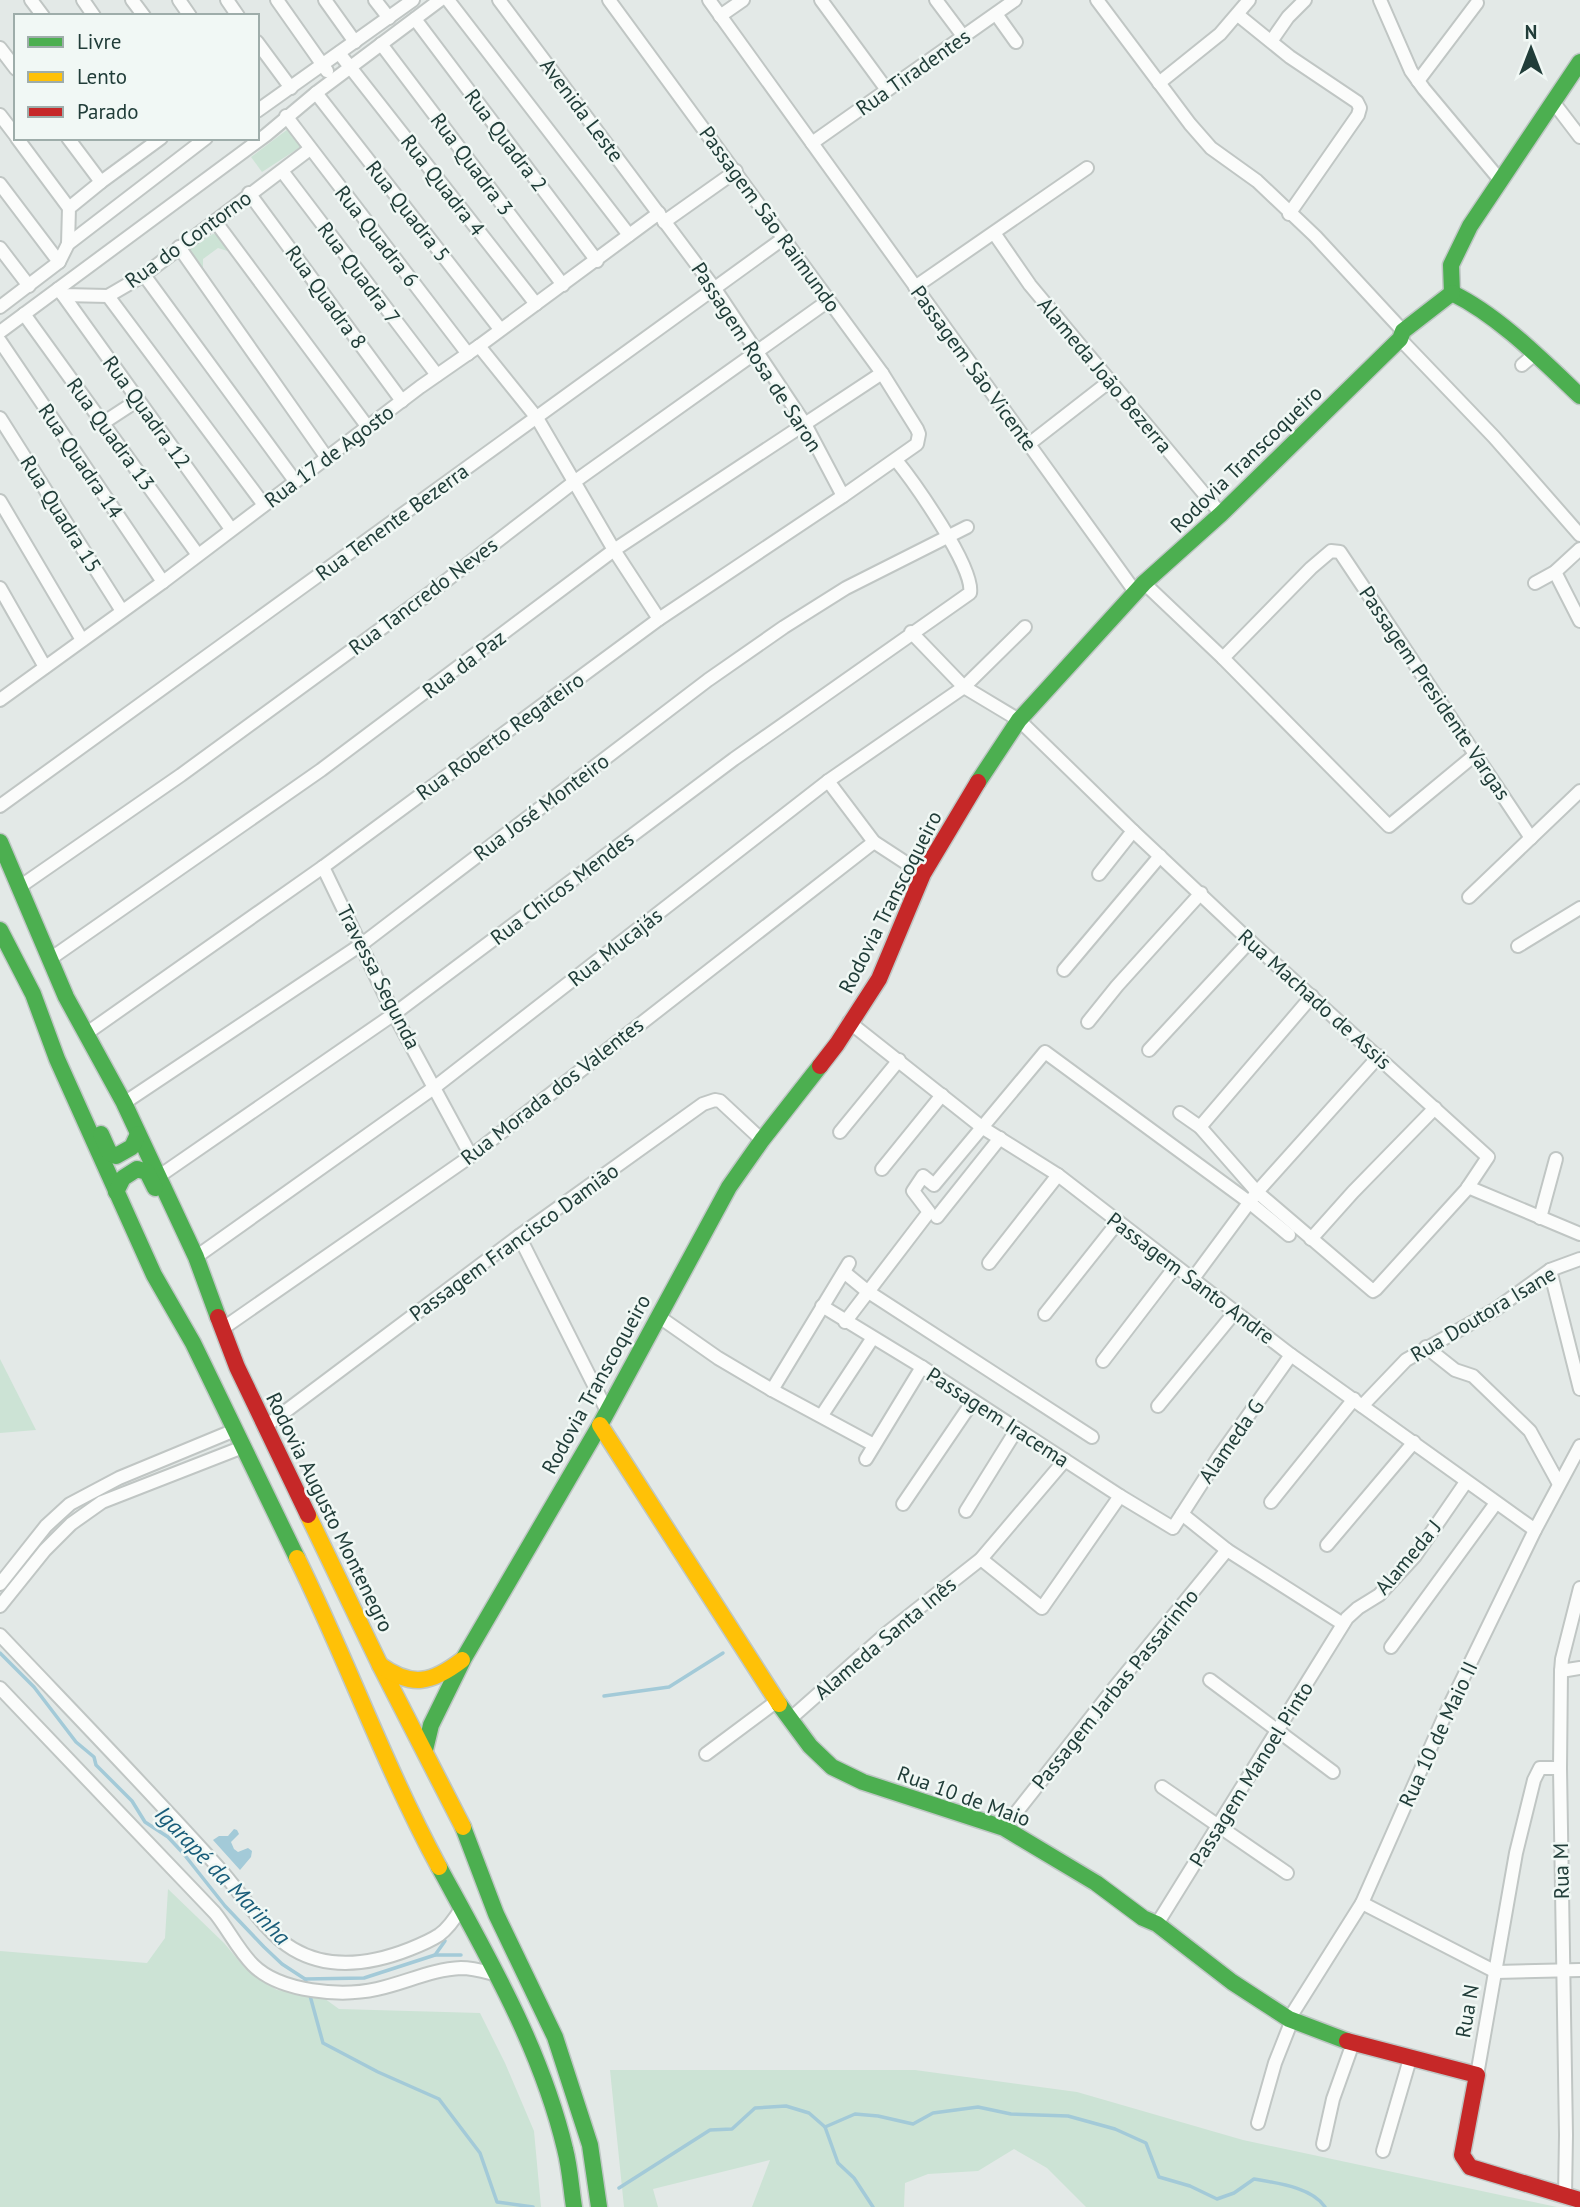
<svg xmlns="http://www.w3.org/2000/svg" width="1580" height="2207" font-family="'PT Sans',sans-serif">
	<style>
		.green { fill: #cce3d5 }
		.water { fill: #a3cad8 }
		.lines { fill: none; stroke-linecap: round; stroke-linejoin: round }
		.stream { stroke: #a3cad8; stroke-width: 3.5 }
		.street-casing { stroke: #c0c6c4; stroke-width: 16 }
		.fast-casing { stroke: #bfc7c5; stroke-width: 19 }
		.slow-casing { stroke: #bfc7c5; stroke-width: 19 }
		.jam-casing { stroke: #bfc7c5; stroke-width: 19 }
		.street { stroke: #fbfcfb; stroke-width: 12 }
		.fast { stroke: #4caf50; stroke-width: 16 }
		.slow { stroke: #ffc107; stroke-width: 16 }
		.jam { stroke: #c62828; stroke-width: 16 }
		.labels { text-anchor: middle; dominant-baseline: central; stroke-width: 5; stroke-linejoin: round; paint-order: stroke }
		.street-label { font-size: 21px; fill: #213d39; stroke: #f1f8f5 }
		.water-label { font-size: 23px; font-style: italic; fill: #195d7a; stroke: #f1f8f5 }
	</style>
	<rect width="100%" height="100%" fill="#e3e9e7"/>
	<g class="green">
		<polygon points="288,129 302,146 262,172 251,157"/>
		<polygon points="213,234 221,235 234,253 218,248 203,259 203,282 184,253"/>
		<polygon points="0,1359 36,1430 0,1433"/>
		<polygon points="168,1889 224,1943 245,1968 277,1990 321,1996 339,2009 480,2013 505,2063 534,2131 541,2207 0,2207 0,1951 147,1963 165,1938"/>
		<polygon points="610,2070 915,2070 1077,2092 1243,2140 1557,2207 1086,2207 1047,2168 1014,2149 978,2171 928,2174 905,2183 904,2207 752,2207 770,2160 653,2189 658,2207 624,2207"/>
	</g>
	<polygon class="water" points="234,1829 237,1830 239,1834 231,1842 234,1849 238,1852 248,1848 252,1851 251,1857 240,1870 213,1840 219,1836 228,1836"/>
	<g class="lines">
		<g class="stream">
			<polyline points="0,1653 34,1687 76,1742 94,1757 96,1765 132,1801 145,1822 168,1837 183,1853 225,1906 264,1947 282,1964 305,1979 307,1985"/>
			<polyline points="604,1696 669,1687 723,1653"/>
			<polyline points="435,1955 445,1941"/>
			<polyline points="305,1979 364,1978 435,1955 461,1955"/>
			<polyline points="309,1992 323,2043 378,2072 439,2099 480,2153 497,2202 533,2207"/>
			<path d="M825 2127 855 2114 878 2116 913 2124 933 2113 978 2107 1011 2114 1068 2116 1115 2129 1146 2143 1159 2177 1190 2186 1217 2199 1234 2193 1254 2179C1276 2183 1312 2187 1325 2207"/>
			<polyline points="619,2188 710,2130 732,2129 755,2108 786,2106 809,2113 825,2127 838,2163 854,2178 873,2207"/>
		</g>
		<g class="street-casing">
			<g id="street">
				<polyline points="31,0 43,16"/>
				<polyline points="83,0 94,16"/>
				<polyline points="132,0 144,16"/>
				<polyline points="179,0 190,16"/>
				<polyline points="227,0 238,16"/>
				<polyline points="277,0 327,71"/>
				<polyline points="325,0 355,42"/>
				<polyline points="375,0 389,18"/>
				<polyline points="448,0 629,235"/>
				<polyline points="499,0 715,289 805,424 843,496"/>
				<polyline points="709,0 1136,593"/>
				<polyline points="821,0 887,90"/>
				<polyline points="936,0 963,36"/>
				<polyline points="1097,0 1190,124 1211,148 1257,181 1315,236 1403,331"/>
				<polyline points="1380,0 1411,71 1424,89 1500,180"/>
				<polyline points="996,14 1016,42"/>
				<polyline points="1238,15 1290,57 1357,102 1360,108 1358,115 1289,214"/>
				<polyline points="720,16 743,0"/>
				<polyline points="415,19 597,261"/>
				<polyline points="1272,40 1288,17 1305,0"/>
				<polyline points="257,42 291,88"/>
				<polyline points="381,44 563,285"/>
				<polyline points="0,48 16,69"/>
				<polyline points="339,53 536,304"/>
				<polyline points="1418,81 1477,3"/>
				<polyline points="1159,83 1220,34 1249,0"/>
				<polyline points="316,93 500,329"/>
				<polyline points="1554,103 1580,137"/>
				<polyline points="257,111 413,0"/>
				<polyline points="0,115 16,136"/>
				<polyline points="286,116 468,354"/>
				<polyline points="17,138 69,208"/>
				<polyline points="68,138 101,182"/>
				<polyline points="812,143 1015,0"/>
				<polyline points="282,171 437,375"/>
				<polyline points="0,184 59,262"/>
				<polyline points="249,193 402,401"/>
				<polyline points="215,221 367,426"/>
				<polyline points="664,222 736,171"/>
				<polyline points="994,233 1030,285 1221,514"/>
				<polyline points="68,244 69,208 101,182 161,138"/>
				<polyline points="179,247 327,458"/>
				<polyline points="0,248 29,286"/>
				<polyline points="144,275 295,481"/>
				<polyline points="915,287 1087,168"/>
				<polyline points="58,289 63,295 108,296 144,275 310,149"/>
				<polyline points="63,295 231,529"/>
				<polyline points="108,296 264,505"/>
				<polyline points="0,307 59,262 68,244 206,138"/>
				<polyline points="24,314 198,555"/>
				<polyline points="0,332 266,135 316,93 440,0"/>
				<polyline points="1400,339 1494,437 1580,535"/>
				<polyline points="0,341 163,582"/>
				<polyline points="479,346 537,418 614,550 659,619"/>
				<polyline points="1522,365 1535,354"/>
				<polyline points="0,418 122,611"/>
				<polyline points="103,423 138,400"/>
				<polyline points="1029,444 1110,381"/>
				<polyline points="0,501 82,640"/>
				<polyline points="1555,572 1580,621"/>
				<polyline points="1144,583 1223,658 1389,826 1476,754"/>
				<polyline points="1535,583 1555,572 1580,549"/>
				<polyline points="0,588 45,667"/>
				<polyline points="911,632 964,687 1019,720 1133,831 1250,941 1488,1157 1466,1190 1376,1289 1373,1291 1257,1192 1200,1127 1180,1113"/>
				<polyline points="1223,658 1311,568 1331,551 1340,552 1531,838"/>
				<polyline points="0,700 163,582 420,387 479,346 659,213"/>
				<polyline points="828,781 874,842 923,874"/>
				<polyline points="0,806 784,238"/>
				<polyline points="323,867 394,1014 471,1156"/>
				<polyline points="1099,874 1133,831"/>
				<polyline points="18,888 181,775 434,590 574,482 828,301"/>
				<polyline points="1469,897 1580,791"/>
				<polyline points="1518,946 1580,908"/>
				<polyline points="50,959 321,770 614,550 882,373"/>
				<polyline points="1064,970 1160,856"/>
				<polyline points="849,1022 983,1128 1058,1175 1291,1355 1535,1530"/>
				<polyline points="1088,1022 1117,986 1201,893"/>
				<polyline points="87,1033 323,867 659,619 843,496 917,444 919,434 917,429 882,373 609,0"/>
				<polyline points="1149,1050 1250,941"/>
				<polyline points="124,1103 362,944 708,680 784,627 846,588 967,527"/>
				<polyline points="1200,1127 1312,996"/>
				<polyline points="840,1132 899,1060"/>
				<polyline points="882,1169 942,1095"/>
				<path d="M155 1179 394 1014 734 759 970 593C975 568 913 481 896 460"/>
				<polyline points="1468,1187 1580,1234"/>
				<polyline points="937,1217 1000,1138"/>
				<polyline points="1540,1218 1556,1159"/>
				<polyline points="519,1236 607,1411"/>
				<polyline points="1311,1239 1353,1192 1435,1108"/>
				<polyline points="196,1257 435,1087 828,781 964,687 1025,627"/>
				<polyline points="989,1263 1058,1175"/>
				<polyline points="1550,1270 1580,1389"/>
				<polyline points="844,1272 867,1291 1092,1437"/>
				<polyline points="1192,1280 1257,1192 1379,1056"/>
				<polyline points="822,1306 922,1367 1120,1496 1173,1528 1218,1458 1291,1355"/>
				<polyline points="1045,1314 1118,1222"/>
				<polyline points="658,1316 718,1358 772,1390 874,1445"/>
				<polyline points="845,1322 929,1212 913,1191 923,1176 934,1185 1045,1052 1249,1202 1289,1235"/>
				<polyline points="222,1329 471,1156 874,842"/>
				<polyline points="1426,1347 1455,1370 1473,1376 1530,1431 1559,1484"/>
				<polyline points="1103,1361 1175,1267"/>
				<polyline points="772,1390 849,1263"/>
				<polyline points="1158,1406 1235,1312"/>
				<polyline points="1362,1406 1406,1360 1496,1309 1550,1270 1580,1259"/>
				<polyline points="822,1415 872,1339"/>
				<polyline points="266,1426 519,1236 703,1104 715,1100 720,1101 762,1140"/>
				<polyline points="866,1459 922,1367"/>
				<polyline points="1271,1502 1354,1399"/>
				<polyline points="903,1504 973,1401"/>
				<polyline points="966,1511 1017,1429"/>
				<polyline points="1182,1514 1227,1550 1343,1624"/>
				<polyline points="1327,1545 1414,1442"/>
				<polyline points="981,1559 1042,1608 1120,1496"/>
				<polyline points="0,1584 46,1526 70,1504 119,1478 235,1430"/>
				<polyline points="0,1606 45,1550 71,1524 102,1502 243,1447"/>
				<path d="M0 1635C73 1712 147 1788 218 1867 241 1892 264 1932 293 1949 330 1971 372 1964 410 1949 420 1945 430 1941 439 1935 449 1928 456 1917 462 1907"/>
				<polyline points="1391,1647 1496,1503"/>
				<polyline points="1561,1671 1580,1668"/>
				<polyline points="1210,1680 1333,1772"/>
				<path d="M0 1688 215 1913C228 1929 238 1950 253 1965 280 1992 341 1997 377 1989 405 1983 433 1969 461 1968 474 1968 486 1972 498 1975"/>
				<polyline points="790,1719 887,1633 981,1559 1065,1460"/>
				<polyline points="706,1754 777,1701"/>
				<polyline points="1162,1787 1287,1873"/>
				<polyline points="1004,1828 1115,1687 1227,1550"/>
				<polyline points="1362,1903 1496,1972 1580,1970"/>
				<polyline points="1157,1924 1347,1618 1358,1608 1379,1595 1415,1556 1466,1482"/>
				<polyline points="1289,2019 1362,1903 1445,1715 1535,1530 1580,1446"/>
				<polyline points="1477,2075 1516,1853 1534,1780 1540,1768 1560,1768"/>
				<polyline points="1258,2123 1275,2063 1292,2020"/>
				<polyline points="1323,2144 1333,2099 1353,2043"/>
				<polyline points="1383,2151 1410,2059"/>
				<polyline points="1565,2196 1566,2135 1560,1768 1561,1671 1562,1659 1580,1588"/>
			</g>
		</g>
		<g class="fast-casing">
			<g id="fast">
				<polyline points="1452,293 1451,265 1470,226 1580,62"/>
				<path d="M1452 293C1499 316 1542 360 1580 396"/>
				<polyline points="978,782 1019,720 1144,583 1221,514 1400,339 1403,331 1452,293"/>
				<polyline points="0,842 66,997 124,1103 196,1257 218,1317"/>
				<polyline points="0,930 33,994 57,1059 154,1275 193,1343 297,1558"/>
				<polyline points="101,1134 109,1152 116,1156 132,1147 138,1134"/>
				<polyline points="116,1192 123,1178 137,1169 147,1172 155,1188"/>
				<polyline points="779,1704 810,1746 832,1767 863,1782 1004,1828 1096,1883 1143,1918 1157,1924 1232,1982 1289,2019 1347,2041"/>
				<polyline points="425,1750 431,1725 464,1658 600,1425 729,1187 762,1140 820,1066"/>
				<polyline points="463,1827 496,1914 555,2037 590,2145 599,2207"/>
				<path d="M439 1867C488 1957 541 2048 565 2149 570 2168 571 2188 574 2207"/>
			</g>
		</g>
		<g class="slow-casing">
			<g id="slow">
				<polyline points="600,1425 779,1704"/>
				<polyline points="308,1515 380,1665 463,1827"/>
				<path d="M297 1558C347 1660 385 1767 439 1867"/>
				<path d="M380 1665C412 1688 432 1683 462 1660"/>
			</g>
		</g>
		<g class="jam-casing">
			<g id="jam">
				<polyline points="820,1066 837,1044 879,979 923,874 978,782"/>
				<polyline points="218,1317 237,1367 308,1515"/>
				<polyline points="1347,2041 1477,2075 1462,2155 1470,2167 1580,2200"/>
			</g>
		</g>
		<use href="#street" class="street"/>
		<use href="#fast" class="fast"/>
		<use href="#slow" class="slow"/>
		<use href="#jam" class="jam"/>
	</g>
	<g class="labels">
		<g class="street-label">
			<text transform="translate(913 72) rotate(-35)">Rua Tiradentes</text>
			<text transform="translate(582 110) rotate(53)">Avenida Leste</text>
			<text transform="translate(506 140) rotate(53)">Rua Quadra 2</text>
			<text transform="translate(472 164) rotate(53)">Rua Quadra 3</text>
			<text transform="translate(443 185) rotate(52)">Rua Quadra 4</text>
			<text transform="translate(408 211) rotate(52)">Rua Quadra 5</text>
			<text transform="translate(770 219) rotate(54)">Passagem São Raimundo</text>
			<text transform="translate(377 236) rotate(52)">Rua Quadra 6</text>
			<text transform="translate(188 239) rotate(-36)">Rua do Contorno</text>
			<text transform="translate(359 273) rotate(53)">Rua Quadra 7</text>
			<text transform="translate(326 297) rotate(54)">Rua Quadra 8</text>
			<text transform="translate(757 357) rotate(57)">Passagem Rosa de Saron</text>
			<text transform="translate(974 368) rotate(54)">Passagem São Vicente</text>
			<text transform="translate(1105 375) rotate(50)">Alameda João Bezerra</text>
			<text transform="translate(147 412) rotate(54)">Rua Quadra 12</text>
			<text transform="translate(111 434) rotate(54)">Rua Quadra 13</text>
			<text transform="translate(329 456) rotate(-37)">Rua 17 de Agosto</text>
			<text transform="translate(1246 459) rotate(-44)">Rodovia Transcoqueiro</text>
			<text transform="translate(81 461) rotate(56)">Rua Quadra 14</text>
			<text transform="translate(61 514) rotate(58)">Rua Quadra 15</text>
			<text transform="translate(392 522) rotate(-36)">Rua Tenente Bezerra</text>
			<text transform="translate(423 596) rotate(-37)">Rua Tancredo Neves</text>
			<text transform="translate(464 664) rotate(-37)">Rua da Paz</text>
			<text transform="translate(1435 693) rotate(56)">Passagem Presidente Vargas</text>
			<text transform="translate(500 736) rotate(-36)">Rua Roberto Regateiro</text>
			<text transform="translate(541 807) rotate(-37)">Rua José Monteiro</text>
			<text transform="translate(562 888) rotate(-37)">Rua Chicos Mendes</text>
			<text transform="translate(890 902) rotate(-63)">Rodovia Transcoqueiro</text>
			<text transform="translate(615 947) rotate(-38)">Rua Mucajás</text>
			<text transform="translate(379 977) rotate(63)">Travessa Segunda</text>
			<text transform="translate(1315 999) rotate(42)">Rua Machado de Assis</text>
			<text transform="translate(552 1091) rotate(-38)">Rua Morada dos Valentes</text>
			<text transform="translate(514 1242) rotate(-36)">Passagem Francisco Damião</text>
			<text transform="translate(1191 1278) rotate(37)">Passagem Santo Andre</text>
			<text transform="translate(1483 1314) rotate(-31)">Rua Doutora Isane</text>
			<text transform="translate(596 1384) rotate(-61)">Rodovia Transcoqueiro</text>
			<text transform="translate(998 1417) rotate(33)">Passagem Iracema</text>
			<text transform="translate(1231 1441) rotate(-55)">Alameda G</text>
			<text transform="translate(330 1512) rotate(64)">Rodovia Augusto Montenegro</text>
			<text transform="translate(1408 1557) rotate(-50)">Alameda J</text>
			<text transform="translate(885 1638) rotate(-40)">Alameda Santa Inês</text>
			<text transform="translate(1115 1689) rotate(-51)">Passagem Jarbas Passarinho</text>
			<text transform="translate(1438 1734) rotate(-65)">Rua 10 de Maio II</text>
			<text transform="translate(1251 1774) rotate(-58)">Passagem Manoel Pinto</text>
			<text transform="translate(964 1796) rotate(20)">Rua 10 de Maio</text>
			<text transform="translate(1561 1871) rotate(-91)">Rua M</text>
			<text transform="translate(1467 2011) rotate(-80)">Rua N</text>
		</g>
		<g class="water-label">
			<text transform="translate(223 1875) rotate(46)">Igarapé da Marinha</text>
		</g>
	</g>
	<rect x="14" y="14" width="245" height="126" fill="#f1f8f5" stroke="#9eadaa" stroke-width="2"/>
	<rect x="28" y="37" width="35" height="10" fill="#4caf50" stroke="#9eadaa" stroke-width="2"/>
	<text x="77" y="49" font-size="21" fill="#213d39">Livre</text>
	<rect x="28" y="72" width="35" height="10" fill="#ffc107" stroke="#9eadaa" stroke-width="2"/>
	<text x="77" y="84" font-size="21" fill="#213d39">Lento</text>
	<rect x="28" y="107" width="35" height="10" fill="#c62828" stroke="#9eadaa" stroke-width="2"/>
	<text x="77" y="119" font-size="21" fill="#213d39">Parado</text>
	<g transform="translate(1531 49)" stroke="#f1f8f5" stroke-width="5" paint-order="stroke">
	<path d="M0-5L12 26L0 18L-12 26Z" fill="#213d39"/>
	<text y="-10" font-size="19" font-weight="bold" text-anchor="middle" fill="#213d39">N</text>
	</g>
</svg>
